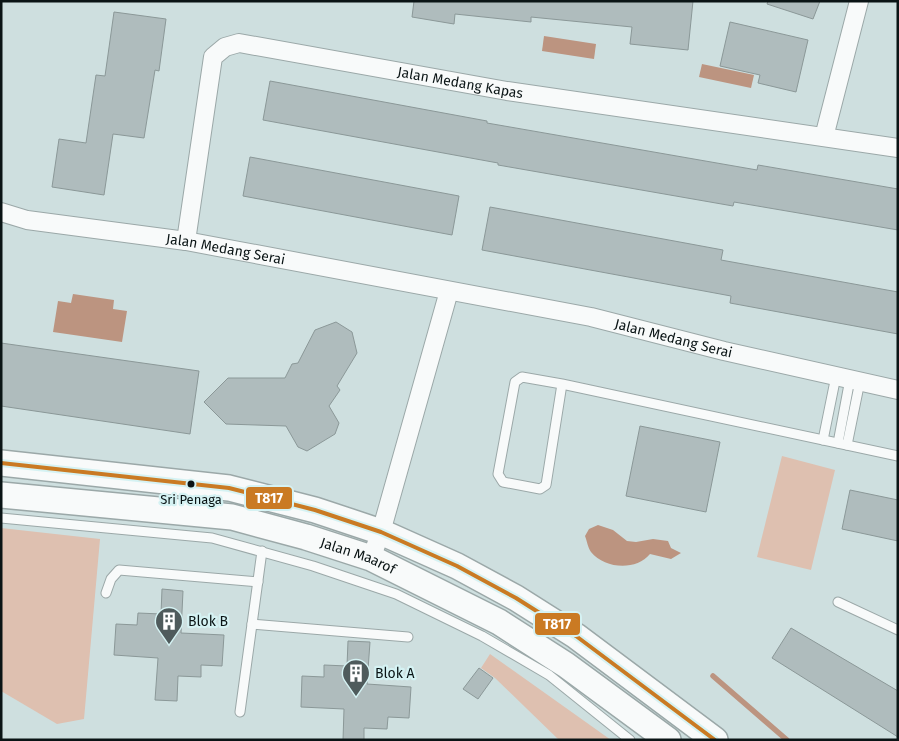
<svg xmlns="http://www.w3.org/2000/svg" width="899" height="741" font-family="'Fira Sans',sans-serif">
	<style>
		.green { fill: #dec0b0 }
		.water { fill: #bc9480 }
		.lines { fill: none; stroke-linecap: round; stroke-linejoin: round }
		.stream { stroke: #bc9480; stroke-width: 5.5 }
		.building { fill: #afbcbd; stroke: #8b9898 }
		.lane-casing { stroke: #9ba8a8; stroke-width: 11 }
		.street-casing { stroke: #9ba8a8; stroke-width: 20 }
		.secondary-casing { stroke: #9ba8a8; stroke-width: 28 }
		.lane { stroke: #f8fafa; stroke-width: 9 }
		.street { stroke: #f8fafa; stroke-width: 18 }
		.secondary { stroke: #f8fafa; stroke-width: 25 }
		.bus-1-casing { stroke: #d5f2f3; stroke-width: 8 }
		.bus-1 { stroke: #ca7a23; stroke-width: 4 }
		.bus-dot { fill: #0a1415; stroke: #d5f2f3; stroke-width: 2 }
		.labels { text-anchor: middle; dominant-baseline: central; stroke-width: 4.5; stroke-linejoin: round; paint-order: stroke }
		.bus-label { font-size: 13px; fill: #0a1415; stroke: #d5f2f3 }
		.street-label { font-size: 14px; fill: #0a1415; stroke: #d5f2f3 }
		.poi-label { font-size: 14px; fill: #0a1415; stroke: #d5f2f3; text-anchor: start }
		.line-badge { stroke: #d5f2f3; stroke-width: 2 }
		.badge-label { font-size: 14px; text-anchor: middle; font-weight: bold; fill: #fff }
	</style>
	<rect width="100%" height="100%" fill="#cedfdf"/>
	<g class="green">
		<polygon points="782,456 835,470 811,570 757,557"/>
		<polygon points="1,528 100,539 84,719 57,724 1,691"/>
		<polygon points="490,654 611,740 559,740 495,678 481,668"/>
	</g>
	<g class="water">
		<polygon points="544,36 596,44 594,59 542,51"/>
		<polygon points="702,64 754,75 751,88 699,77"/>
		<polygon points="73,294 114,300 113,309 127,311 122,342 53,332 58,301 71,303"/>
		<path d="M598 525 613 530 627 541 636 542 653 539 668 541 671 548 681 553 671 559 650 554C636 571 605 569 591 552 588 548 587 541 585 536L589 529Z"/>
	</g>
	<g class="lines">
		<polyline class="stream" points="713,676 787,740"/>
	</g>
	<g class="building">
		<polygon points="414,1 693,1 688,50 630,44 632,27 531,17 531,22 455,14 454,24 412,17"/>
		<polygon points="768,1 820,1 813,19 767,4"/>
		<polygon points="114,12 166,19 159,71 155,70 144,138 113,134 104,195 52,187 59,139 86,143 96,75 105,76"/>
		<polygon points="730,22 808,40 796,92 758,83 760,75 720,66"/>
		<polygon points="270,81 487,121 487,123 757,170 758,165 898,189 898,230 734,202 733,206 498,165 498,163 263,120"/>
		<polygon points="250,157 459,196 452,235 243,196"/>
		<polygon points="490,207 723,250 721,260 898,292 898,334 730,303 731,296 482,250"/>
		<polygon points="336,322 352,332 357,353 337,386 340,390 329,406 339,423 335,434 307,451 298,447 286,426 226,424 204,402 228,378 285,378 292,364 298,363 315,330"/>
		<polygon points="1,343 199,371 190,434 1,406"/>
		<polygon points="640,426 720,442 706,512 626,496"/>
		<polygon points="850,490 898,500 898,541 842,529"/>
		<polygon points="162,589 183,591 181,633 224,635 222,666 201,665 201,677 178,676 177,701 155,700 158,658 114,655 116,624 137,625 138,613 161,614"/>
		<polygon points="791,628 898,691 898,737 772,658"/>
		<polygon points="348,641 370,642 367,684 411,687 409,718 388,717 387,729 364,728 364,740 343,740 344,709 301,707 302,676 324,677 324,665 347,666"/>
		<polygon points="479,668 493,678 478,699 463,689"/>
	</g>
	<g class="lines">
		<g class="lane-casing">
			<g id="lane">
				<polyline points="562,384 546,485 540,489 503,482 498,474 515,382 522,377 562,384 898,456"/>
				<polyline points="823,440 836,376"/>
				<polyline points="838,443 850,379"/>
				<polyline points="847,445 860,381"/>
				<polyline points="1,518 212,538 313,566 396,594 482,636 549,675 630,740"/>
				<polyline points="106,593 111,579 119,570 258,582"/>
				<polyline points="838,602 898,630"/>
				<polyline points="252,624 408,637"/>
				<polyline points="240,712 262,551"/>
			</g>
		</g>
		<g class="street-casing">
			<g id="street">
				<polyline points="824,137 859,1"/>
				<path id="s1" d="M1 212 27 220 186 241 591 317 724 351 898 390"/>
				<path id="s2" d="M186 241 213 57 225 47 239 43 507 91 898 148"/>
				<polyline points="371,558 381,532 449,291"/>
			</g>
		</g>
		<g class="secondary-casing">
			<g id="secondary">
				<polyline points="1,463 229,488 315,510 381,532 457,566 516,598 576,636 715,740"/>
				<path id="s3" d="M1 495 232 517 306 537 371 558 499 622 566 665 668 740"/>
			</g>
		</g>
		<use href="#lane" class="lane"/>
		<use href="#street" class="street"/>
		<use href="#secondary" class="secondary"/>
		<g class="bus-1-casing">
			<polyline id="bus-1" points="1,463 229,488 315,510 381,532 457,566 516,598 576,636 715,740"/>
		</g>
		<use href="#bus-1" class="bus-1"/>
	</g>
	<defs>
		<g id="building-pin" transform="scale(1.4375)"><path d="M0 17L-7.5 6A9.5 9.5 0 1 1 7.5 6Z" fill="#4f5b5c" stroke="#d5f2f3"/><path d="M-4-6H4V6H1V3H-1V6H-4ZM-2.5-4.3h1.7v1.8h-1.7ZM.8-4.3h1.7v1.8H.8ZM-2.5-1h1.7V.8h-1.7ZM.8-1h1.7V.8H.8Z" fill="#fff"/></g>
	</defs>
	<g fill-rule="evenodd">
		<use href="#building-pin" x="169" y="621"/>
		<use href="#building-pin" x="356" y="673"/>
	</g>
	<circle class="bus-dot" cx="191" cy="484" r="4.5"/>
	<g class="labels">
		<g class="bus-label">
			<text x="191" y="499">Sri Penaga</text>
		</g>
		<g class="street-label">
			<text stroke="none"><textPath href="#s2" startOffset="441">Jalan Medang Kapas</textPath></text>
			<text stroke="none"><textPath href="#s1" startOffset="228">Jalan Medang Serai</textPath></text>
			<text stroke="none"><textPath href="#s1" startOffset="685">Jalan Medang Serai</textPath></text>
			<text stroke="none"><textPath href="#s3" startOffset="364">Jalan Maarof</textPath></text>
		</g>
		<g class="poi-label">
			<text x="188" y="621">Blok B</text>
			<text x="375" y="673">Blok A</text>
		</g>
	</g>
	<g class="line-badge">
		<rect x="245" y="486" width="48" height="24" rx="5" fill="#ca7a23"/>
		<rect x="534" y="612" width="47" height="24" rx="5" fill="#ca7a23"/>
	</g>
	<g class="badge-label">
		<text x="269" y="503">T817</text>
		<text x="557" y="629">T817</text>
	</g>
	<rect width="899" height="741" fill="none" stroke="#0a1415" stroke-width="5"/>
</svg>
